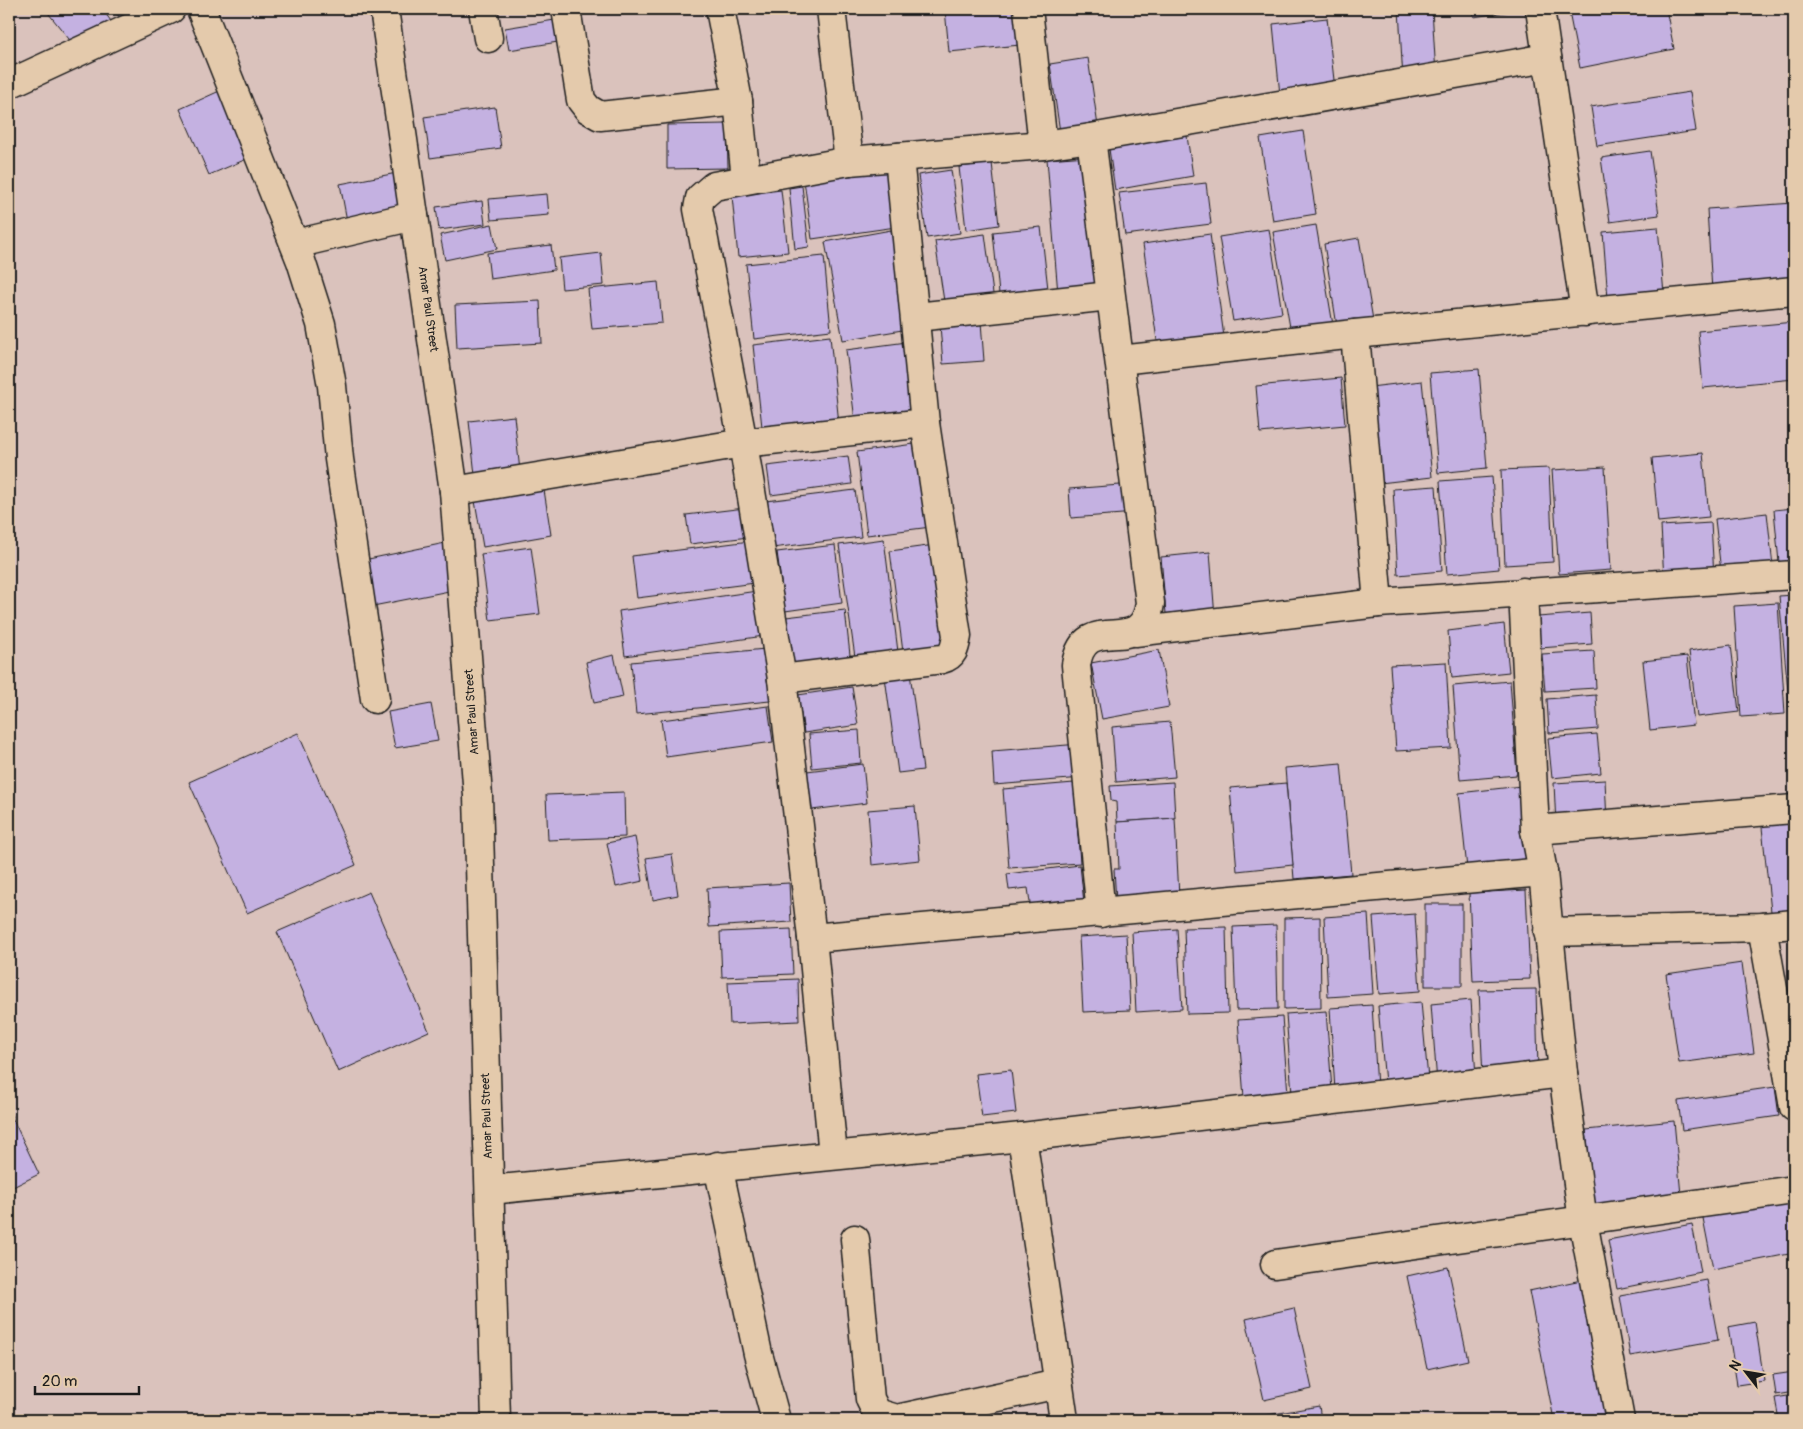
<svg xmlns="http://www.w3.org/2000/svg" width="1803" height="1429" font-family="Pangolin,sans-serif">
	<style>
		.building { fill: #c4b1e1; stroke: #1c1c1c }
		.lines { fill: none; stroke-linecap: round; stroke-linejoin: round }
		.street-casing { stroke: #1c1c1c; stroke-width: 31 }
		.street { stroke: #e4caac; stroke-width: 28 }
		.labels { text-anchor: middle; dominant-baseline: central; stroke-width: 4; stroke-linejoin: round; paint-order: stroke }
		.street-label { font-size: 12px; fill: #1c1c1c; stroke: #e4caac }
	</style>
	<rect width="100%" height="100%" fill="#dac2bc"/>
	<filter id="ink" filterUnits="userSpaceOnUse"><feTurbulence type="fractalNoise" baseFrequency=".02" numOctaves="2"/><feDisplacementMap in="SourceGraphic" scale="10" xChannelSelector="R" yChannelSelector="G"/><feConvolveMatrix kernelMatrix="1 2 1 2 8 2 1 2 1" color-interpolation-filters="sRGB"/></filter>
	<g filter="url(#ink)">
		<g class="building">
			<polygon points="45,9 102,9 111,21 77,49"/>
			<polygon points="113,9 135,9 121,19"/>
			<polygon points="945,9 1017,9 1020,45 949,52"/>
			<polygon points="1399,9 1432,9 1436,75 1403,80"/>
			<polygon points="1473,9 1523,9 1474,17"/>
			<polygon points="1587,9 1666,9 1674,49 1580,68 1569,12"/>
			<polygon points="567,18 570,40 509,50 505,28"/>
			<polygon points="1327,18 1335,89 1280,95 1273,24"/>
			<polygon points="1088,58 1099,133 1061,139 1050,64"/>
			<polygon points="226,88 256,155 209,175 180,109"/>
			<polygon points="1690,92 1696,131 1597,146 1591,107"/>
			<polygon points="495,107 501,148 430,158 424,117"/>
			<polygon points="727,124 728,168 667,169 667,125"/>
			<polygon points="1303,131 1316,214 1273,221 1260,138"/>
			<polygon points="1187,136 1193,176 1115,190 1109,149"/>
			<polygon points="1650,151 1659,215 1610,222 1601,158"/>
			<polygon points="1087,156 1098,291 1058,294 1047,159"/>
			<polygon points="992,163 999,225 966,230 959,167"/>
			<polygon points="888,169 896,227 812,239 804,180"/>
			<polygon points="951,170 960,233 927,238 918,175"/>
			<polygon points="402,172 410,209 347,221 340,184"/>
			<polygon points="1206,183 1211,224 1125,235 1119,193"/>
			<polygon points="802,186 809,247 795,249 789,188"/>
			<polygon points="781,190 788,252 738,257 732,196"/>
			<polygon points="547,194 549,215 491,220 489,199"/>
			<polygon points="482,201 485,224 439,230 436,207"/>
			<polygon points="1794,203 1794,285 1712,291 1707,209"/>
			<polygon points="492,224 497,249 445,260 440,235"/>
			<polygon points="1316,225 1333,325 1291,333 1273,232"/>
			<polygon points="1041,227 1049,298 1000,304 993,232"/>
			<polygon points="1658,227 1664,294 1608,299 1603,232"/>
			<polygon points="1269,229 1282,313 1233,321 1219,237"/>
			<polygon points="891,230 908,329 843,340 825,242"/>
			<polygon points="985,234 994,301 945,308 935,241"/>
			<polygon points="1210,234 1224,337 1158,347 1143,244"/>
			<polygon points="1359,238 1373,320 1337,326 1324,244"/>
			<polygon points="551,245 554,270 490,279 487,253"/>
			<polygon points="601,253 604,285 562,289 559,258"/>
			<polygon points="824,256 831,330 754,339 746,264"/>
			<polygon points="658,282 662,323 592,329 588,289"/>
			<polygon points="540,301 542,343 457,348 455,305"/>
			<polygon points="981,322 984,361 943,364 940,325"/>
			<polygon points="1794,322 1794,379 1703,388 1698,331"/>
			<polygon points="830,336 839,424 763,436 753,345"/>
			<polygon points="907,342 917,420 856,428 846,350"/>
			<polygon points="1479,369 1487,468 1438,473 1430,373"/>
			<polygon points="1341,378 1345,425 1260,433 1256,386"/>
			<polygon points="1422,381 1432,477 1380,483 1370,387"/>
			<polygon points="514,416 520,471 475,475 469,421"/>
			<polygon points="921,443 931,527 867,535 857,452"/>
			<polygon points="1703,453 1709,517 1658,522 1652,458"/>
			<polygon points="848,456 852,484 771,495 767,466"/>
			<polygon points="1605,467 1611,570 1559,574 1552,470"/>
			<polygon points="1549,468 1553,562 1505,565 1501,470"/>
			<polygon points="1492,477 1499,569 1447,574 1440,481"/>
			<polygon points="1133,484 1135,513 1071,518 1069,489"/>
			<polygon points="1436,486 1442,571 1398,575 1393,489"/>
			<polygon points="544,490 551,535 483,547 475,501"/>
			<polygon points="855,490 861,537 772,548 766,501"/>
			<polygon points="753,507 757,536 690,544 686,515"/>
			<polygon points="1794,508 1794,572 1780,573 1774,510"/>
			<polygon points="1767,513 1773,566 1721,572 1715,519"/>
			<polygon points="1711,523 1714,577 1664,580 1661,526"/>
			<polygon points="884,539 899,660 856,664 839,545"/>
			<polygon points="750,541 755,583 637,598 632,556"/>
			<polygon points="445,543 454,590 368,607 359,561"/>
			<polygon points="835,545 842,603 785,611 777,552"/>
			<polygon points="935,545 946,653 904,660 890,551"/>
			<polygon points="531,547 540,614 490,620 481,554"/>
			<polygon points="1210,552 1215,618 1167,625 1161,557"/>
			<polygon points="757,591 764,636 625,656 619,611"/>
			<polygon points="1794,595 1794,711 1790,712 1779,596"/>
			<polygon points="1778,603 1785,714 1741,717 1734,606"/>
			<polygon points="845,610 851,664 791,671 786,617"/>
			<polygon points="1590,613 1592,644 1540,648 1538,617"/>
			<polygon points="1504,624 1509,672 1452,678 1448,631"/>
			<polygon points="1731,645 1739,712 1697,717 1689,651"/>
			<polygon points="765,649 770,701 636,714 631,662"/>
			<polygon points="1159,650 1169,707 1102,719 1091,663"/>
			<polygon points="1594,651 1596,688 1545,691 1542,654"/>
			<polygon points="614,655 623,697 594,703 586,662"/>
			<polygon points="1687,656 1694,725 1650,730 1643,661"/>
			<polygon points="1446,662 1451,748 1396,751 1390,665"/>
			<polygon points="910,673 923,770 898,773 885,677"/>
			<polygon points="1510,681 1517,775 1460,780 1453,686"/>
			<polygon points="852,687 858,725 804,733 798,695"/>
			<polygon points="1596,695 1598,729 1549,733 1547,699"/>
			<polygon points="431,704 438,741 395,748 388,712"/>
			<polygon points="768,706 773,742 666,757 661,720"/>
			<polygon points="1170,722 1175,777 1116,782 1112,727"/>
			<polygon points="859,730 861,763 812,768 809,734"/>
			<polygon points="298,733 356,865 247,913 189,782"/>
			<polygon points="1597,734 1601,773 1552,778 1548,738"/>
			<polygon points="1080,744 1083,778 994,785 992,751"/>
			<polygon points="1341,763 1351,874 1294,879 1285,768"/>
			<polygon points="863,764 867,803 812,810 807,771"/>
			<polygon points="1605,780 1607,822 1556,825 1554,783"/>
			<polygon points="1173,782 1175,818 1117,822 1116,802 1111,801 1110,786"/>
			<polygon points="1074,783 1080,863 1009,868 1003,789"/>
			<polygon points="1286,783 1293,865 1237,871 1230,788"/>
			<polygon points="1521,786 1530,871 1468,878 1459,793"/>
			<polygon points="624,792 625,837 548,840 546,795"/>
			<polygon points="915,806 920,860 872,865 868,810"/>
			<polygon points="1794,814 1794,918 1772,921 1761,818"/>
			<polygon points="1175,818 1179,897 1116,901 1114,869 1119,869 1117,822"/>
			<polygon points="635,837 643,881 616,887 607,843"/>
			<polygon points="672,854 678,895 653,900 646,858"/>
			<polygon points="1080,865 1084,903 1031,910 1028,888 1009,890 1007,874"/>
			<polygon points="789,883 791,922 709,927 707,888"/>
			<polygon points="1526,890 1530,979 1473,981 1469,893"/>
			<polygon points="369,892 429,1031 338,1072 277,932"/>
			<rect x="1425" y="904" width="37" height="82"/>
			<polygon points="1368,914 1373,994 1328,997 1324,917"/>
			<polygon points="1415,914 1420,991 1379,994 1373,917"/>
			<polygon points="1320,917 1321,1008 1284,1009 1284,918"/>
			<polygon points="1276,925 1278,1009 1236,1010 1233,927"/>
			<polygon points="1226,927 1228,1013 1187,1014 1184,928"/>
			<polygon points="791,929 793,974 722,977 720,932"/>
			<polygon points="1177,929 1182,1009 1136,1012 1132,932"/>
			<polygon points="1126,934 1130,1010 1083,1012 1079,937"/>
			<polygon points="1742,963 1754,1053 1679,1063 1666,974"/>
			<polygon points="798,979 799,1021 730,1024 728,982"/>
			<polygon points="1536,989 1538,1070 1483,1078 1479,990"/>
			<polygon points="1471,1000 1476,1077 1437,1083 1431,1004"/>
			<polygon points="1421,1002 1428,1079 1385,1083 1378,1006"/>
			<polygon points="1372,1005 1377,1088 1335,1091 1330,1008"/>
			<polygon points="1326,1011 1332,1090 1292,1094 1286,1014"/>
			<polygon points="1282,1017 1288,1094 1244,1098 1238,1020"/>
			<polygon points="1011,1070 1016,1113 982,1117 976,1074"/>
			<polygon points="1775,1087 1779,1116 1682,1130 1678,1101"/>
			<polygon points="9,1111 39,1174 9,1189"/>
			<polygon points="1674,1121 1681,1195 1594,1205 1586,1130"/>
			<polygon points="1790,1196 1794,1219 1794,1253 1713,1269 1702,1213"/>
			<polygon points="1692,1224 1701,1272 1617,1289 1608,1240"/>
			<polygon points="1448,1267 1468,1360 1427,1369 1407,1276"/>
			<polygon points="1591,1278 1618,1420 1554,1420 1529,1291"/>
			<polygon points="1707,1280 1718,1340 1630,1356 1620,1296"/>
			<polygon points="1294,1308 1312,1389 1264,1400 1246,1319"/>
			<polygon points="1755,1322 1764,1381 1737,1385 1728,1327"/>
			<polygon points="1794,1372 1794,1392 1776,1395 1773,1375"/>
			<polygon points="1794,1395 1794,1420 1779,1420 1775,1398"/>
			<polygon points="1319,1406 1321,1420 1257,1420 1257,1417"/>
		</g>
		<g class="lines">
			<g class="street-casing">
				<g id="street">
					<polyline points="201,9 301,261 321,324 332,386 339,459 375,699"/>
					<polyline points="384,9 454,491 478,796 496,1420"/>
					<polyline points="483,9 488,38"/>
					<polyline points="566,9 581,100 588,109 600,116 738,101"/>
					<polyline points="720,9 738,101 746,179"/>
					<polyline points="831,9 849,161"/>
					<polyline points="1028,9 1043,145"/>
					<polyline points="1540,9 1585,312"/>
					<polyline points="9,84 171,9"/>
					<path d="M1091 138 1150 603C1142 662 1085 607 1076 665L1101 913"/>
					<polyline points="295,244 414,216"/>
					<polyline points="916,317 1110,296"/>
					<polyline points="1355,334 1378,603"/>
					<polyline points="1120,360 1355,334 1794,291"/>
					<polyline points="454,491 743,443 925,423"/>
					<polyline points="1523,592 1535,830 1543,872 1563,1073 1583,1221 1620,1420"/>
					<polyline points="1135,632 1378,603 1794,575"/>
					<path d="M782 679 942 659C954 656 955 647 957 636L925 423 899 157"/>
					<polyline points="1535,830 1794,809"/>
					<polyline points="1762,927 1794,1107"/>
					<polyline points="1548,932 1762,927 1794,924"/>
					<polyline points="812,938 1543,872"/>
					<polyline points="1022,1137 1064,1420"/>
					<polyline points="833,1155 812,938 782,679 743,443 698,209 700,198 714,186 849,161 1043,145 1091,138 1547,58"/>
					<polyline points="718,1166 758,1354 776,1420"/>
					<polyline points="490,1190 1022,1137 1563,1073"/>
					<polyline points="855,1239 870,1399 877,1413 897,1419 1058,1384"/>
					<polyline points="1275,1264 1794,1190"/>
				</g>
			</g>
			<use href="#street" class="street"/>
		</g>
	</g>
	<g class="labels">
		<g class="street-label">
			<text transform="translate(428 309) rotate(82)">Amar Paul Street</text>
			<text transform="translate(472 712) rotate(-94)">Amar Paul Street</text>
			<text transform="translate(487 1116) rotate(-92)">Amar Paul Street</text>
		</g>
	</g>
	<rect width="1803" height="1429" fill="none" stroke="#e4caac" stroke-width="30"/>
	<rect x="15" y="15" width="1773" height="1399" fill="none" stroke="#1c1c1c" stroke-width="2" filter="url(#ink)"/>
	<g transform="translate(1746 1372) rotate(301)" stroke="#e4caac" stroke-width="4" paint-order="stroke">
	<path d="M0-4L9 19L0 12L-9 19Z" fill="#1c1c1c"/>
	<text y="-8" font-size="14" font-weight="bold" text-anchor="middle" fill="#1c1c1c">N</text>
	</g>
	<path d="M35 1386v8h104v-8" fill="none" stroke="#1c1c1c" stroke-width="2.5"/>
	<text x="42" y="1386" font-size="15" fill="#1c1c1c" stroke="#e4caac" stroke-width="4" paint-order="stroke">20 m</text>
</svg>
